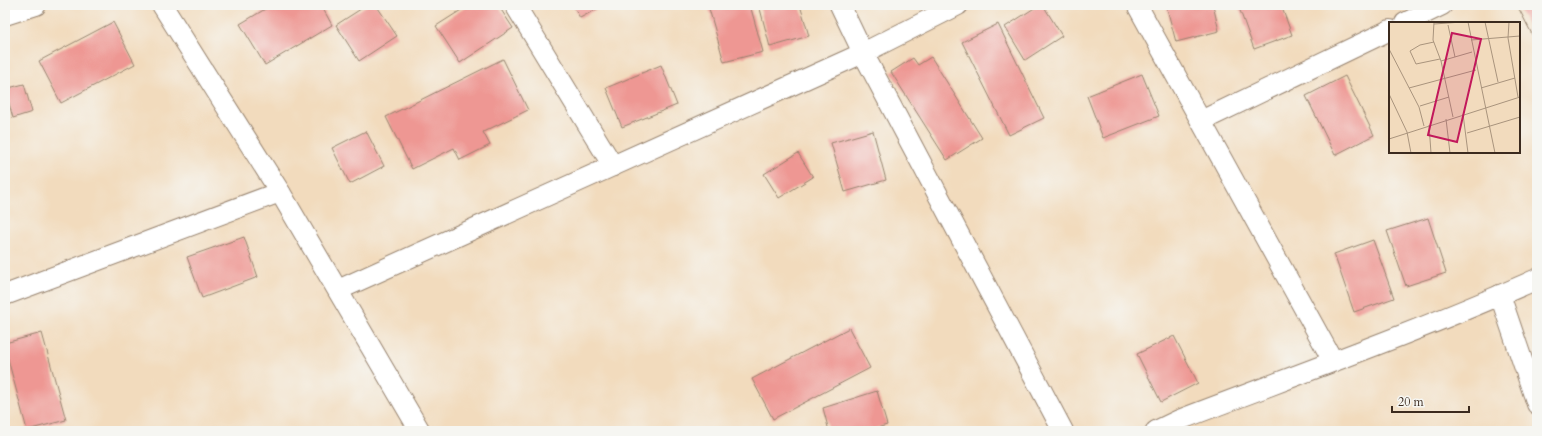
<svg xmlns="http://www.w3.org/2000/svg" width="1542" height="436" font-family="Cardo,serif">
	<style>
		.building { fill: #ee9793 }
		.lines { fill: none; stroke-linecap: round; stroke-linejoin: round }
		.minor-casing { stroke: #96826e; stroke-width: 22 }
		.minor { stroke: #fff; stroke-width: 20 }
		.inset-road { fill: none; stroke: #a9947d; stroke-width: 1 }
		.view { fill: #c2185b; fill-opacity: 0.15; stroke: #c2185b; stroke-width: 2 }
		.inset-edge { fill: none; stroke: #3b2a1e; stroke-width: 2 }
	</style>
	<rect width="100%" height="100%" fill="#f6f6f2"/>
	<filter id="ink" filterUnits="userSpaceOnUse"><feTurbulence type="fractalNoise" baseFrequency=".025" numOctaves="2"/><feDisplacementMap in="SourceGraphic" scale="8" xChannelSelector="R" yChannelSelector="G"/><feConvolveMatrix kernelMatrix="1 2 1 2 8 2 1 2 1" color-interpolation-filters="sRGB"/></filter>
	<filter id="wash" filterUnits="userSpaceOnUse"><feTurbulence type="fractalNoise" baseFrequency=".012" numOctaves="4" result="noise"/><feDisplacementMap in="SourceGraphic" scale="16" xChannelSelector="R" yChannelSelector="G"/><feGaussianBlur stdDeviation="0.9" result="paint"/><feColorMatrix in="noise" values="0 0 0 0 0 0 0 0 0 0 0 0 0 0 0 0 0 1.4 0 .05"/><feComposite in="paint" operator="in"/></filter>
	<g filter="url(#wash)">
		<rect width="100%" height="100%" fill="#f2dbbd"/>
		<g id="blocks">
			<g class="building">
				<polygon points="272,5 321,5 332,25 265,65 240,24"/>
				<polygon points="367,5 376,5 397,36 359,61 336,25"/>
				<polygon points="469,5 498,5 513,28 460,63 436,26"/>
				<polygon points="573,5 604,5 580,18"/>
				<polygon points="708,5 750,5 763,52 724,62"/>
				<polygon points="759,5 800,5 809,36 770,47"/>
				<polygon points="1039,5 1043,5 1062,36 1025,60 1005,27"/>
				<polygon points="1166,5 1213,5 1219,31 1176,42"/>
				<polygon points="1238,5 1281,5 1292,35 1254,49"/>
				<polygon points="1517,5 1537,5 1537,44"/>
				<polygon points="113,22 135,64 61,103 39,61"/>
				<polygon points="998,24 1044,118 1009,135 962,42"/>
				<polygon points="931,57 982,138 947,160 891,72 913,58 918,65"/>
				<polygon points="503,59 528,110 483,132 490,145 460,160 454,148 412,169 386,117"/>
				<polygon points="661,65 677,105 622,127 606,88"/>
				<polygon points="1142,74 1159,116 1103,138 1087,96"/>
				<polygon points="1345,76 1374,135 1335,155 1306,96"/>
				<polygon points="24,84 32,112 13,118 5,89"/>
				<polygon points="366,131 384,166 350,184 332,148"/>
				<polygon points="873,131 886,180 845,192 831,143"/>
				<polygon points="798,153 813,177 779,198 764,174"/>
				<polygon points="1428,218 1446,273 1406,286 1387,231"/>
				<polygon points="244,237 258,277 202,298 187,257"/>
				<polygon points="1373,240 1394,298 1354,312 1334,254"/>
				<polygon points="849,328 870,368 773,419 752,379"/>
				<polygon points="42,333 66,420 27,430 5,348 5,343"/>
				<polygon points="1174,336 1198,383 1161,402 1137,354"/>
				<polygon points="877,391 887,425 867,431 829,431 823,408"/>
			</g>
		</g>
	</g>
	<g filter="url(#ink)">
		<use href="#blocks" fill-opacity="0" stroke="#96826e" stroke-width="1"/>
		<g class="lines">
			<g class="minor-casing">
				<g id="minor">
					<polyline points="162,5 280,192 420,431"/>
					<polyline points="515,5 613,166"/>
					<polyline points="840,5 863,53 1063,431"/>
					<polyline points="1137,5 1333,361"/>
					<polyline points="5,15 36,5"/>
					<polyline points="1405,23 1442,5"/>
					<polyline points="1201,121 1390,30"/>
					<polyline points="338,290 863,53 958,5"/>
					<polyline points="5,295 280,192"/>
					<polyline points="1500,295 1537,404"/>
					<path d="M1156 431 1179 420C1299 374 1420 331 1537 279"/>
				</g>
			</g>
			<use href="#minor" class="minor"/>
		</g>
	</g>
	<g transform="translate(1389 22)">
		<rect width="131" height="131" fill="#f2dbbd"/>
		<path class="inset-road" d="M45 0 44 18 52 39 64 95M79 0 106 131M96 0 109 60M120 0 119 16 129 75M45 2 73 0M59 3 66 35M82 18 131 14M45 20 31 23 21 29 27 42 51 37M0 27 30 85 35 104M52 39 83 30M20 66 87 48M92 66 126 56M0 72 18 110 22 131M31 84 60 75M74 92 79 131M57 97 61 131M40 103 42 131M78 111 131 95M0 117 131 75"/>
		<path class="view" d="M63 11 92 17 68 120 39 113Z"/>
		<rect width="131" height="131" class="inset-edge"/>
	</g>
	<rect width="1542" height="436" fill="none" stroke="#f6f6f2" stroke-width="20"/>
	<path d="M1392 406v6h77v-6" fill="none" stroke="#3b2a1e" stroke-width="2"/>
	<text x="1398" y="406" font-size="12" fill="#3b2a1e" stroke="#f6f6f2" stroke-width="3" paint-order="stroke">20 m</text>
</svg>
